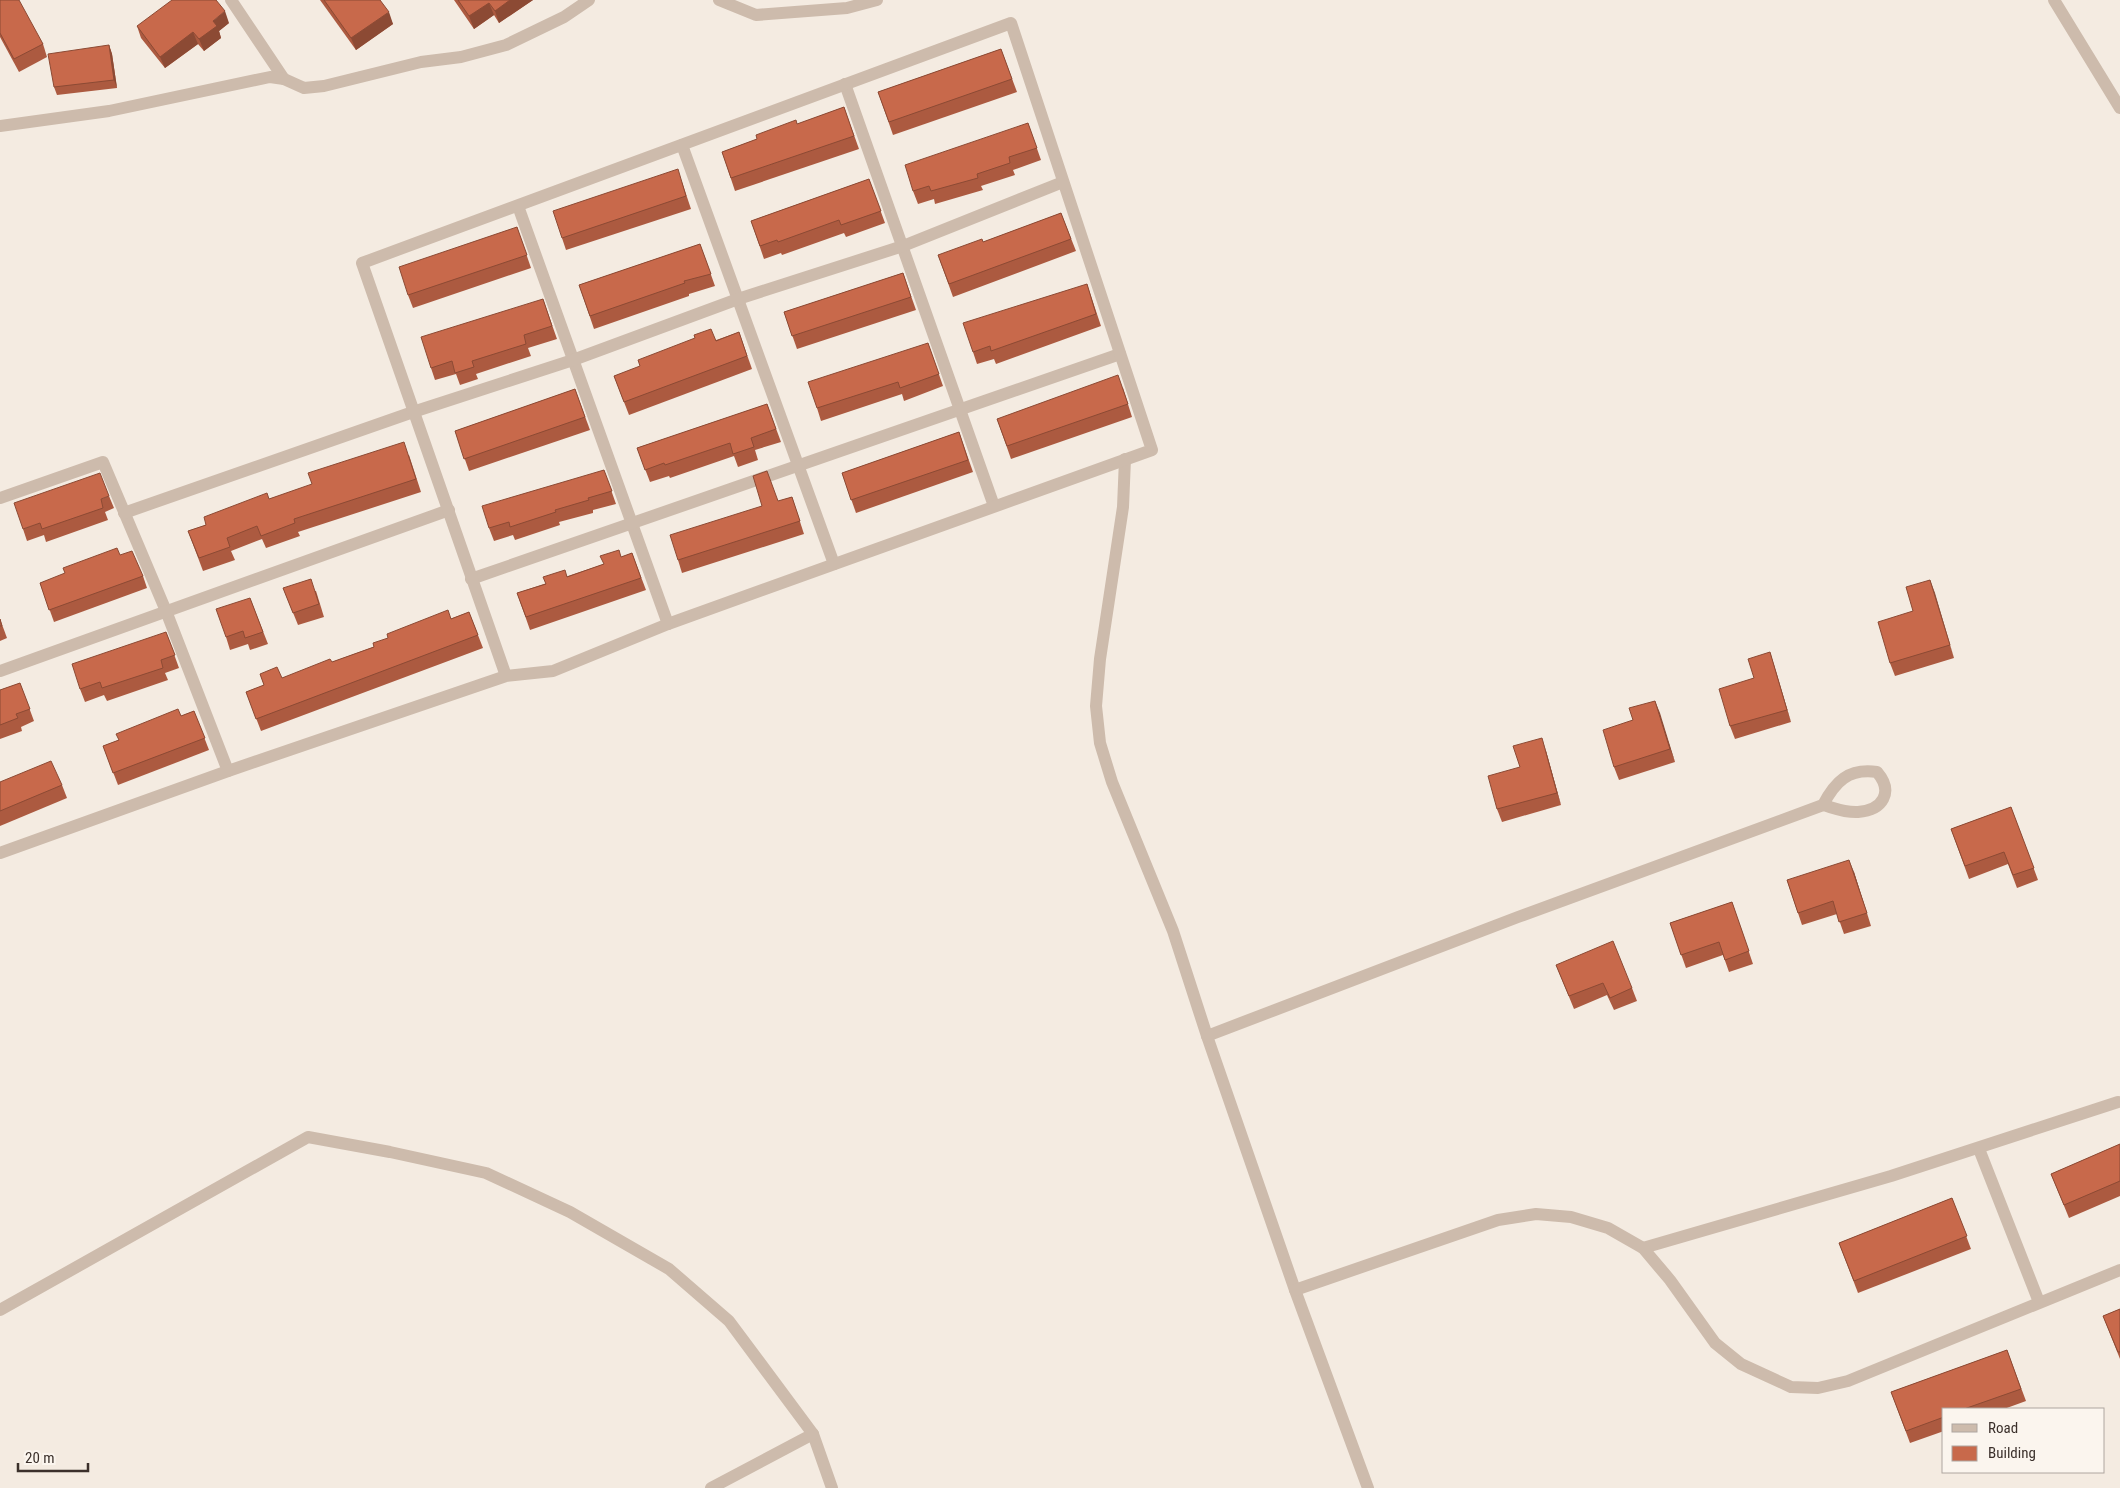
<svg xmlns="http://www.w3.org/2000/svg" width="2120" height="1488" font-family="'Roboto Condensed',sans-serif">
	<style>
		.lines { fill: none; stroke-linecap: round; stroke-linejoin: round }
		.lane { stroke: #cdbbac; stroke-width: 12 }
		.street { stroke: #cdbbac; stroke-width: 12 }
		.wall { fill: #ac5a40 }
		.shaded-wall { fill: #8c4a34 }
		.building { fill: #c8694b; stroke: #8c4a34 }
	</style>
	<rect width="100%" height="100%" fill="#f4ebe1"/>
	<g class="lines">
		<g class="lane">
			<polyline points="845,84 994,506"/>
			<polyline points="682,145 834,564"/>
			<polyline points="518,206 668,624"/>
			<polyline points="1125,459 1123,507 1100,659 1096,706 1100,743 1112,782 1173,931 1207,1036 1295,1290 1368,1488"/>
			<polyline points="0,498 103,462 166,611 228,771"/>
			<polyline points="124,513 413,412 573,360 738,299 903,246 1063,182"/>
			<polyline points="471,579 1120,354"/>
			<polyline points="0,671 449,510"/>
			<polyline points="0,853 228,771 506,676 553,671 668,624 1152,450 1011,23 362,263 506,676"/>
			<polyline points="0,1310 308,1137 390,1152 486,1173 570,1212 669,1269 729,1321 813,1434 832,1488"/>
			<polyline points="711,1488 813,1434"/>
		</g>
		<g class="street">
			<polyline points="231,0 284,79"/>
			<polyline points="719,0 756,15 847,8 877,0"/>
			<polyline points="2054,0 2120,108"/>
			<polyline points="0,126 109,111 270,77 284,79 304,88 324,86 421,62 461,57 506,45 564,17 589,0"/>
			<path d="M1207 1036 1518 917 1823 805C1834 808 1846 813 1858 812 1883 810 1894 792 1877 772 1848 768 1835 782 1823 805"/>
			<polyline points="1979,1149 2039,1302"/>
			<polyline points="1643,1248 1891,1176 2118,1102"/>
			<polyline points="1295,1290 1498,1220 1536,1214 1571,1217 1608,1228 1643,1248 1670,1280 1715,1343 1741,1364 1791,1387 1818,1388 1848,1381 2120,1270"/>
		</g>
	</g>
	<g class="wall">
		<polygon points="0,0 43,44 47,57 19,72 0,37"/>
		<polygon points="320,0 380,0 393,24 356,50"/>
		<polygon points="454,0 533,0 499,23 494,15 474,29"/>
		<polygon points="229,23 219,31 221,38 204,51 198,44 165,68 141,38 137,26"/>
		<polygon points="109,45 112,54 117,88 57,95 54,87"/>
		<polygon points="1001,49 1017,92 893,135 878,92"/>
		<polygon points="844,107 859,149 735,191 722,152 757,139"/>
		<polygon points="1028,123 1041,160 1013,170 1015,175 981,186 983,190 935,204 934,199 918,204 913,191"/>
		<polygon points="869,179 885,223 846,237 844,233 782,255 781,253 764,259 751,221"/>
		<polygon points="682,182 691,209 566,250 562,238"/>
		<polygon points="1061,213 1076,251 953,297 938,255 983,242"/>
		<polygon points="517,227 531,268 413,308 408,295"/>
		<polygon points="700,244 715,286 689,294 689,296 594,329 579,285"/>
		<polygon points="903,273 916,310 797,349 784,312"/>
		<polygon points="1087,284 1101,326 996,364 994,359 977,364 973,352"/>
		<polygon points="543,299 557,339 528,348 531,356 476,374 478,379 460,385 456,374 435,380 431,368"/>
		<polygon points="739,332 752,369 629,415 614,376"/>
		<polygon points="928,343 943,386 904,401 902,394 821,421 817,408"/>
		<polygon points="1123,388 1132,417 1011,459 997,419"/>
		<polygon points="575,389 590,430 469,471 455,431"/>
		<polygon points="767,404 781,442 755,450 758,460 738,467 734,456 670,478 669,476 650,482 637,448"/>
		<polygon points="959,432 973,472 856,513 842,473"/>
		<polygon points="409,455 421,492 298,532 300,536 266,548 262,539 231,551 235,560 203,571 188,531 206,525 269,499"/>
		<polygon points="604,470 616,504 593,510 593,513 559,522 560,525 515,540 513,535 494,541 489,528"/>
		<polygon points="109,496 114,508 105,512 108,520 46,542 44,535 27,541 23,529"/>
		<polygon points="792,497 804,534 682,573 678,560 762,506"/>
		<polygon points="632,553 646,590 530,630 517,593 604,564"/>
		<polygon points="120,555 143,576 147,588 54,622 40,583"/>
		<polygon points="1930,580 1954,658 1895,676 1890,663 1913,611"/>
		<polygon points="283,588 316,591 324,617 298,625"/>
		<polygon points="250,598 268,644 250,650 248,644 230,650 226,637"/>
		<polygon points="469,612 483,648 261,731 246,692 264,685 260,674 282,678 332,662"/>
		<polygon points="0,619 7,638 0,641"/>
		<polygon points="166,632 179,668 165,673 168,680 107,701 104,695 85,702 80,689"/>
		<polygon points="1770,652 1774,665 1791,722 1735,739 1730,726 1754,678"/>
		<polygon points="20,683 34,721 21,727 22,731 0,739 0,690"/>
		<polygon points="1655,701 1675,762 1619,780 1614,767 1633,720"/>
		<polygon points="194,711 209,750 118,785 103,746"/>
		<polygon points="1546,751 1561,805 1502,822 1497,809 1520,767"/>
		<polygon points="0,782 62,785 67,798 0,826"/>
		<polygon points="2011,807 2038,880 2017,888 2008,864 1969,879 1951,829"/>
		<polygon points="1854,872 1871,926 1844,934 1837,914 1802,925 1787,880"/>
		<polygon points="1732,902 1753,964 1729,972 1723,955 1686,968 1670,923"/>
		<polygon points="1556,965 1632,988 1637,1001 1614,1010 1607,995 1574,1009"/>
		<polygon points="2120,1144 2120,1196 2069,1218 2051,1174"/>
		<polygon points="1952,1198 1971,1249 1858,1293 1839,1243"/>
		<polygon points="2120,1309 2120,1359 2103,1316"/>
		<polygon points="2007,1350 2026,1401 2004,1409 1944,1409 1944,1431 1910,1443 1891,1392"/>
	</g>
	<g class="shaded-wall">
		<polygon points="510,0 533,0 499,23 495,11"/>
		<polygon points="489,3 494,15 474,29 469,16"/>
		<polygon points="225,11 229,23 219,31 221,38 204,51 199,39 213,21"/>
		<polygon points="389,12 393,24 356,50 351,38"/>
		<polygon points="193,32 198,44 165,68 160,57"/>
		<polygon points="109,45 112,54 117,88 114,80"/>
		<polygon points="1930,580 1935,593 1954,658"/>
		<polygon points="1770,652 1774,665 1791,722 1787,710"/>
		<polygon points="1655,701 1660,713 1675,762 1670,749"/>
		<polygon points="1542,738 1546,751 1561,805 1557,793"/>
		<polygon points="1849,860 1854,872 1871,926 1867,913"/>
	</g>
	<g class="building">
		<polygon points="0,0 19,0 43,44 14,59 0,33"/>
		<polygon points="172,0 216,0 225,11 213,21 217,26 199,39 193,32 160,57 137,26"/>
		<polygon points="324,0 380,0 389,12 351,38"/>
		<polygon points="458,0 510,0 495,11 489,3 469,16"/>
		<polygon points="109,45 114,80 54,87 48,54"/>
		<polygon points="1001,49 1012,79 889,122 878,92"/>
		<polygon points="844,107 854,136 731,178 722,152 757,139 756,135 796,120 797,124"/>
		<polygon points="1028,123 1037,148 1009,157 1010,163 977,174 978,178 931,191 929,186 913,191 905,165"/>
		<polygon points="678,169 686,196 562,238 553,211"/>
		<polygon points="869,179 881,211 841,225 839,220 778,242 777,240 760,246 751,221"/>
		<polygon points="1061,213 1071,239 949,284 938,255 982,239 983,242"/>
		<polygon points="517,227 527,255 408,295 399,267"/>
		<polygon points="700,244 711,274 684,281 685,283 590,316 579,285"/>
		<polygon points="903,273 911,297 792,336 784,312"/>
		<polygon points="1087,284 1096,314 991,351 990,346 973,352 963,323"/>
		<polygon points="543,299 552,326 524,335 526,344 472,361 474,367 455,373 452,361 431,368 421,337"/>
		<polygon points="711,329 716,341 739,332 747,356 624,402 614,376 640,366 638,360 695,338 694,335"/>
		<polygon points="928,343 939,374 900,388 898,382 817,408 808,382"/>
		<polygon points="1118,375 1128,404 1007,446 997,419"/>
		<polygon points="575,389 585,417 464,459 455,431"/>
		<polygon points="767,404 776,429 751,438 754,447 733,454 730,443 665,465 664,463 645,470 637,448"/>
		<polygon points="959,432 968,460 851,500 842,473"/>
		<polygon points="404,442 416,479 294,519 295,523 261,536 257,526 227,538 230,547 199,558 188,531 206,525 204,517 267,493 269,499 312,484 308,473"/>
		<polygon points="604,470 612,491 588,498 589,500 555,510 556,512 510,527 509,522 489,528 482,506"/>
		<polygon points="767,471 778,501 792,497 800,521 678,560 670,535 762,506 753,476"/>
		<polygon points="100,473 109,496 101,499 103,508 42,529 40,523 23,529 14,503"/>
		<polygon points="117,548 120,555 132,551 143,576 49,610 40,583 65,573 63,568"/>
		<polygon points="619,550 621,557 632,553 641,578 526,617 517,593 546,584 543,577 565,570 567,577 604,564 600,556"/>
		<polygon points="311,579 319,604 293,613 283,588"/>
		<polygon points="1930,580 1950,645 1890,663 1878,622 1913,611 1906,587"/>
		<polygon points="250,598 263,632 245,638 243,631 226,637 216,609"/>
		<polygon points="448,610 451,619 469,612 478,635 256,719 246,692 264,685 260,674 277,667 282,678 330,659 332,662 374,647 373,643 388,638 387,634"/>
		<polygon points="0,619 2,626 0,626"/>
		<polygon points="166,632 175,655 161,660 163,668 102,688 100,682 80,689 72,664"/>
		<polygon points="1770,652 1787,710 1730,726 1719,689 1754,678 1748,659"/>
		<polygon points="20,683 30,709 16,714 18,718 0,725 0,690"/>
		<polygon points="1655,701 1670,749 1614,767 1603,730 1633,720 1629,708"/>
		<polygon points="178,709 181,716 194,711 205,738 113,773 103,746 119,740 116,734"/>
		<polygon points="1542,738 1557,793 1497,809 1488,776 1520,767 1513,746"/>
		<polygon points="51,761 62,785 0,811 0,782"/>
		<polygon points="2011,807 2034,868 2013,875 2004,852 1965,866 1951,829"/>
		<polygon points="1849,860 1867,913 1839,922 1833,901 1798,913 1787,880"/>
		<polygon points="1732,902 1749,951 1725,960 1719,942 1681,955 1670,923"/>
		<polygon points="1613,941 1632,988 1610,998 1603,983 1569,996 1556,965"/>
		<polygon points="2120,1144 2120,1181 2064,1205 2051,1174"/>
		<polygon points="1952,1198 1967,1236 1854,1281 1839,1243"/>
		<polygon points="2120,1309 2120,1352 2118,1352 2103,1316"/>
		<polygon points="2007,1350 2021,1389 1964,1409 1944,1409 1944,1417 1906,1431 1891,1392"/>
	</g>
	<rect x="1942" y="1408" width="162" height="65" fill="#fbf5ee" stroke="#aea6a0"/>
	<rect x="1952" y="1424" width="25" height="8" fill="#cdbbac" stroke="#aea6a0"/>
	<text x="1988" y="1433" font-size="15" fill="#3b302b">Road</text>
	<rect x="1952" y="1446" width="25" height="15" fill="#c8694b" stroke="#aea6a0"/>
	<text x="1988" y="1458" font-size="15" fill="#3b302b">Building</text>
	<path d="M18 1463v8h70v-8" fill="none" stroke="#3b302b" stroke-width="2.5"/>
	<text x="25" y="1463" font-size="15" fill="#3b302b" stroke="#fbf5ee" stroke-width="4" paint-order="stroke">20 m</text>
</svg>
